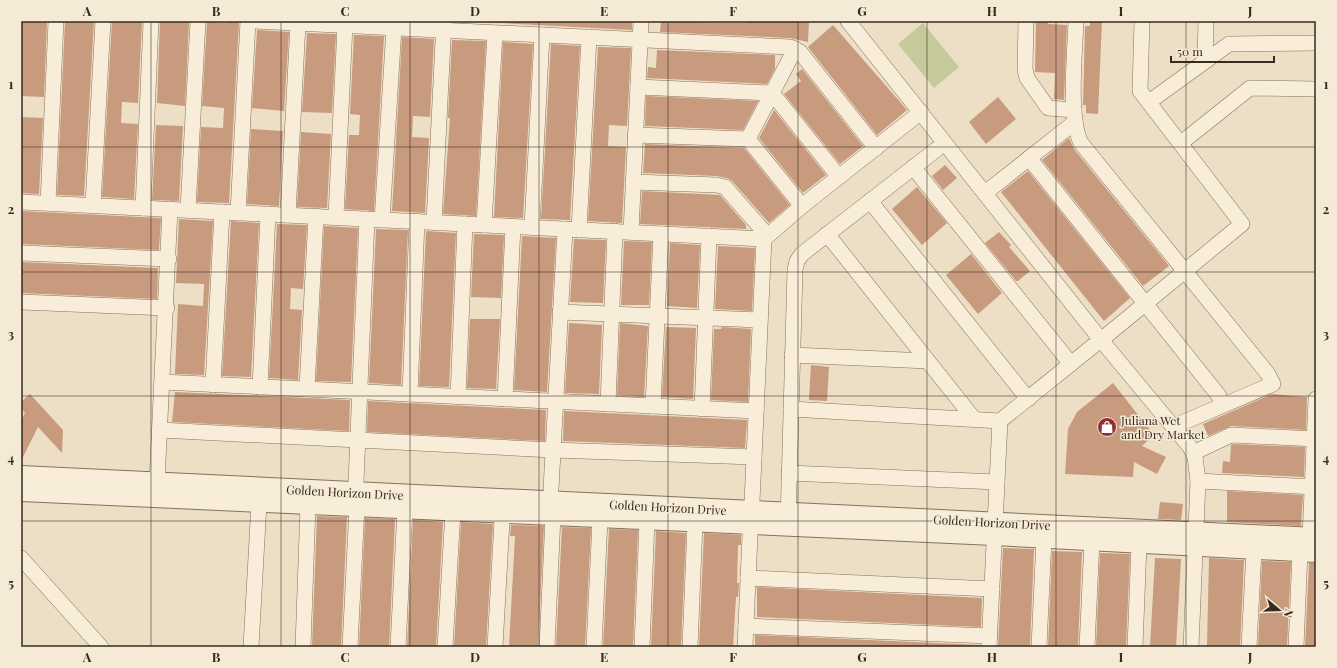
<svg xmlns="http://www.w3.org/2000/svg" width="1337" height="668" font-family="'Playfair Display',serif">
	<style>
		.green { fill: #c6ca9b }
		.building { fill: #c89a7e }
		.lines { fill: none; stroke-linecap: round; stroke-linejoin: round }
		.minor-casing { stroke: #86715d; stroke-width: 16 }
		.tertiary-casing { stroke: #86715d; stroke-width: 20 }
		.minor { stroke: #f7edd9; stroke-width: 15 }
		.tertiary { stroke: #f7edd9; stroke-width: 18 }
		.grid { fill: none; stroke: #372a20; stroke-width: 1; stroke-opacity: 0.55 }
		.labels { text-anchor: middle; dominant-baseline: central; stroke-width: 3; stroke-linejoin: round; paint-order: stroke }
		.poi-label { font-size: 12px; fill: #372a20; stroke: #f4ead6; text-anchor: start }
		.street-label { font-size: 12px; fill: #372a20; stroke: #f4ead6 }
		.neatline { fill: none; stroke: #372a20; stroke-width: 1.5 }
		.grid-label { font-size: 13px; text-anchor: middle; font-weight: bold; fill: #372a20 }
	</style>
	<rect width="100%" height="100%" fill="#ecdfc6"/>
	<polygon class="green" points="923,23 959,67 934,88 898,44"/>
	<g class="building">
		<polygon points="21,21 47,21 44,97 21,96"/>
		<polygon points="65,21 94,21 84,196 57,195"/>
		<polygon points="112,21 142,21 138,103 122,102 121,123 138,124 134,199 102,197"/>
		<polygon points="160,21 189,21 185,106 157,103"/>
		<polygon points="228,21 239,22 229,203 197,202 201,127 223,128 224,108 202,106 207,22 228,23"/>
		<polygon points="463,21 632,21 632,30"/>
		<polygon points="747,21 809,21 808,42 790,38 660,32 661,22 747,23"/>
		<polygon points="1036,21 1048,22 1048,24 1067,25 1064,100 1054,99 1055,73 1035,72"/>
		<polygon points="1090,21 1102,21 1098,114 1086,113 1086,105 1083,105 1085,26 1090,26"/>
		<polygon points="833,25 907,110 877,135 808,47"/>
		<polygon points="257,30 289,32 284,111 252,108"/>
		<polygon points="307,33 336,34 332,113 302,112"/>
		<polygon points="354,35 384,36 374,211 345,209 349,135 359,135 360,115 350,114"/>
		<polygon points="402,37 434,39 430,117 413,116 412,137 429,138 425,213 392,211"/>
		<polygon points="452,40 486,41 476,216 443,214 450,118 448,118"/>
		<polygon points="503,42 533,44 523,218 494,217"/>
		<polygon points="551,44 580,46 570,220 541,219"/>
		<polygon points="598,47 631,48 627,126 609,125 608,146 626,147 622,223 588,221"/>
		<polygon points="657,50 775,55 775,69 767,84 647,78 648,67 656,68"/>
		<polygon points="802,69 863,146 840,164 784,94 801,81 796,74"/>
		<polygon points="646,96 758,101 743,130 645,126"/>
		<polygon points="998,97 1016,119 986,144 969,122"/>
		<polygon points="774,110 826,175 803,193 759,138"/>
		<polygon points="21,117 43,118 39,194 21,193"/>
		<polygon points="156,125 183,126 179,201 152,200"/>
		<polygon points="251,129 283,131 279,206 247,204"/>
		<polygon points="301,132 331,134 327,208 297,207"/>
		<polygon points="1069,138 1074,149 1169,266 1143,286 1042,160"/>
		<polygon points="645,144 744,148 790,205 769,223 732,181 727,178 717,176 643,173"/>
		<polygon points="945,165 957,178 943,190 932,176"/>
		<polygon points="1028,171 1130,298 1104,321 1001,192"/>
		<polygon points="917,187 947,223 922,245 892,209"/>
		<polygon points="642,191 720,195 746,225 746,229 640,224"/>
		<polygon points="21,211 161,218 159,250 21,244"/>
		<polygon points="179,219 213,221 204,375 175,374 178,304 203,306 204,284 176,283"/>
		<polygon points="231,221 259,223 251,377 222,376"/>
		<polygon points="277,224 307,225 303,289 291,288 290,309 302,310 298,380 269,378"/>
		<polygon points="324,226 358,228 351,382 316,381"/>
		<polygon points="376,229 408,230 401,385 369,383"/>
		<polygon points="426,231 456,233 449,387 419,386"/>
		<polygon points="999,232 1011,245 1009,247 1030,271 1018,281 1016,281 985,243"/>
		<polygon points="474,234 504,235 501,298 471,297"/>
		<polygon points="522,236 556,238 547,392 514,390"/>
		<polygon points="574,239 606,240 603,303 570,302"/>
		<polygon points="624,241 652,242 649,305 621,305"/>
		<polygon points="670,243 700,245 697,308 667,306"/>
		<polygon points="718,246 755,248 752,311 715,309"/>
		<polygon points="971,254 1002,293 978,314 946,275"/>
		<polygon points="21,262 158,268 157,299 21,293"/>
		<polygon points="470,319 500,319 496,389 467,388"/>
		<polygon points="569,323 602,325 599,394 565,393"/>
		<polygon points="620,323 648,326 644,397 617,395"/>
		<polygon points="666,327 696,328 693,399 662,397"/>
		<polygon points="722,327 751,329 748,402 711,400 714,329 721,329"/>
		<polygon points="811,365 829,367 827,401 809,400"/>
		<polygon points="1113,383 1154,435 1142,446 1166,457 1157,474 1134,462 1133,477 1065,474 1068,429 1077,412"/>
		<polygon points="175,392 350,400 349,431 172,422"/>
		<polygon points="30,394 63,430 62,453 38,427 21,461 21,421 25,413 21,408 21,402"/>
		<polygon points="1272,394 1307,397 1306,430 1231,426 1208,436 1203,424"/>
		<polygon points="368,401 546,410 545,441 367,432"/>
		<polygon points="564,411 747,420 745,448 563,441"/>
		<polygon points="1233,444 1305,447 1304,477 1222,473 1223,461 1230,462 1231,445"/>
		<polygon points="1227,491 1303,495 1301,526 1227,522"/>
		<polygon points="1160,502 1183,504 1181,520 1158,519"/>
		<polygon points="317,516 347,517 341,647 312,647"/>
		<polygon points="365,518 395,519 389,647 359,647"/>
		<polygon points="413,520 443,522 436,647 407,647"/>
		<polygon points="461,522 493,524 486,647 454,647"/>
		<polygon points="511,525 544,526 538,647 509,647 515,536 510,536"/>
		<polygon points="562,527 591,528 585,647 556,647"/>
		<polygon points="609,529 638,530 633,647 603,647"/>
		<polygon points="656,531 686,533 681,647 651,647"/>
		<polygon points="704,533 741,535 741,545 738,545 737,583 739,583 738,597 736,597 733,647 699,647"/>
		<polygon points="1003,548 1034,549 1030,647 998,647"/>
		<polygon points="1052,551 1082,552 1078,647 1048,647"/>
		<polygon points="1100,553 1130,554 1126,647 1096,647"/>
		<polygon points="1155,558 1181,559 1176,647 1150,647"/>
		<polygon points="1209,558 1244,560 1240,647 1207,646"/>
		<polygon points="1262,561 1291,562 1287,647 1258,647"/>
		<polygon points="1309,563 1316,563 1316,647 1305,647"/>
		<polygon points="757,587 982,598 981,627 757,617"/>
		<polygon points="755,635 980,645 980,647 796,647 755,645"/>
	</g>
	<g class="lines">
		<g class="minor-casing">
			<g id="minor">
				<polyline points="253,21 790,47 800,52 876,148"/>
				<polyline points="848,21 1101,340 1190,447 1195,457 1198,481 1191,647"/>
				<polyline points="1026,21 1025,69 1027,78 1048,108 1074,110"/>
				<path d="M1076 21C1075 52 1068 117 1081 143L1268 374 1273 384 1184 422 1176 429"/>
				<polyline points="1205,61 1206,21"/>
				<polyline points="638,87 772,93 839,177"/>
				<polyline points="1149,102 1229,44 1316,43"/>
				<polyline points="635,135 748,139 802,206"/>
				<polyline points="748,139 795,49"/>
				<polyline points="1181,143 1250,88 1316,89"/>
				<polyline points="1029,158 1219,396"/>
				<polyline points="913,167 1071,364"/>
				<polyline points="633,182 717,185 725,187 767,235"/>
				<polyline points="985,193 1075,122"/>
				<polyline points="870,201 1028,399"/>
				<polyline points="21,202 764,239"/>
				<polyline points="48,203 56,21"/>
				<polyline points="93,205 103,21"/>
				<polyline points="143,208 151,21"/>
				<polyline points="188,210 198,21"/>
				<polyline points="238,213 248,21"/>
				<polyline points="288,215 298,23"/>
				<polyline points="336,217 345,25"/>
				<polyline points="382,220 394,28"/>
				<polyline points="434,222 444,21"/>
				<polyline points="484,225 495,33"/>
				<polyline points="532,227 542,35"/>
				<polyline points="579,230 589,37"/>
				<polyline points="631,232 641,21"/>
				<polyline points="827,234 974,419"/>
				<polyline points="21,253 169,259"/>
				<polyline points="21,302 167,308"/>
				<polyline points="560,312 760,320"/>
				<polyline points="1101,340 1242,224 1140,91 1142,21"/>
				<polyline points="792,355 928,361"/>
				<polyline points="162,382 756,411"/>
				<polyline points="213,385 222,212"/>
				<polyline points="260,387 268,214"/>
				<polyline points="307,389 316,216"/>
				<polyline points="410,394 417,221"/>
				<polyline points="458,397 465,224"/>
				<polyline points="505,399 513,226"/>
				<polyline points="608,404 615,231"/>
				<polyline points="653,406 661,234"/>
				<polyline points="702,409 709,236"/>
				<polyline points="791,409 1000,421"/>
				<polyline points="160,430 553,450 754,457"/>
				<polyline points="1193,453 1231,435 1316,439"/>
				<polyline points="789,473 997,482"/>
				<polyline points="1198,481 1316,487"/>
				<polyline points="157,482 170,209"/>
				<polyline points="356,482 367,219"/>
				<polyline points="551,489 565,229"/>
				<polyline points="752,502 764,239 802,206 921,112"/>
				<polyline points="788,523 795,270 797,261 802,254 937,149"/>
				<polyline points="1310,537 1316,399"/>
				<polyline points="21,558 101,647"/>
				<polyline points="748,578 992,589"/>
				<polyline points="746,626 990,636"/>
				<polyline points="251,647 259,503"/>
				<polyline points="303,647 308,505"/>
				<polyline points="350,647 357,507"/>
				<polyline points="398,647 405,509"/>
				<polyline points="445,647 453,511"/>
				<polyline points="495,647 503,502"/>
				<polyline points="547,647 553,516"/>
				<polyline points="594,647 600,519"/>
				<polyline points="642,647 647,521"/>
				<polyline points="690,647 695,523"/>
				<polyline points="745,647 751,513"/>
				<polyline points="989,647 1000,421 1093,346"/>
				<polyline points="1039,647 1044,538"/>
				<polyline points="1087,647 1092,541"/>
				<polyline points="1135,647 1139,544"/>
				<polyline points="1249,647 1254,550"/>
				<polyline points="1296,647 1300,552"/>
			</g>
		</g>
		<g class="tertiary-casing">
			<g id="tertiary">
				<polyline points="21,475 1316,537"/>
				<polyline points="21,492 994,536 1316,553"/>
			</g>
		</g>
		<use href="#minor" class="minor"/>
		<use href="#tertiary" class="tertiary"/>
	</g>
	<path class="grid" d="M151 21V647M281 21V647M410 21V647M539 21V647M668 21V647M798 21V647M927 21V647M1056 21V647M1186 21V647M21 147H1316M21 272H1316M21 396H1316M21 521H1316"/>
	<defs>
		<g id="shop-disc" transform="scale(1)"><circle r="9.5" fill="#923035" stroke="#f4ead6"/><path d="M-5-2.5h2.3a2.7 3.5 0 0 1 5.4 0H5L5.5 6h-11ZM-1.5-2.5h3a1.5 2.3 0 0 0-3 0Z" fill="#fff"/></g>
	</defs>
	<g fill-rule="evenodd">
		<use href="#shop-disc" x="1107" y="427"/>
	</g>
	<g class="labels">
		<g class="poi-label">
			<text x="1121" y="420">Juliana Wet<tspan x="1121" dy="14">and Dry Market</tspan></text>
		</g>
		<g class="street-label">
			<text transform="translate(345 492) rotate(3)">Golden Horizon Drive</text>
			<text transform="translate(668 507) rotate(3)">Golden Horizon Drive</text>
			<text transform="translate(992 522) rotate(3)">Golden Horizon Drive</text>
		</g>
	</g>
	<rect width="1337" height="668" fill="none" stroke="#f4ead6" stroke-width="44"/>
	<g transform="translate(1279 610) rotate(109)" stroke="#f4ead6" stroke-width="3" paint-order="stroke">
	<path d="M0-3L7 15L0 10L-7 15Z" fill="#372a20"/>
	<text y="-6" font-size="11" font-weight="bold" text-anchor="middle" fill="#372a20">N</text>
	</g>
	<path d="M1171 56v6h103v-6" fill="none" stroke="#372a20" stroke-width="2"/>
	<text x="1177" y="56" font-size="12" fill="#372a20" stroke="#f4ead6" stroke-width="3" paint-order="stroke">50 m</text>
	<rect x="22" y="22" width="1293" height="624" class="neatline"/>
	<g class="grid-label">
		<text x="87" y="16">A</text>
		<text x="216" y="16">B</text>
		<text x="345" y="16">C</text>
		<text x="475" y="16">D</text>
		<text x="604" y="16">E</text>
		<text x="733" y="16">F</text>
		<text x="862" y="16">G</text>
		<text x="992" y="16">H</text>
		<text x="1121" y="16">I</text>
		<text x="1250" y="16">J</text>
		<text x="11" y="89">1</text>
		<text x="1326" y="89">1</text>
		<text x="11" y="214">2</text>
		<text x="1326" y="214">2</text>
		<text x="11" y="339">3</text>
		<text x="1326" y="339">3</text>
		<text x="11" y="463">4</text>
		<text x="1326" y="463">4</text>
		<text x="11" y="588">5</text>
		<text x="1326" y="588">5</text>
		<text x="87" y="662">A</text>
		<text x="216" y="662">B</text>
		<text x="345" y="662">C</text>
		<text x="475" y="662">D</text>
		<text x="604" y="662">E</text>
		<text x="733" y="662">F</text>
		<text x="862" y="662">G</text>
		<text x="992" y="662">H</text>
		<text x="1121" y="662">I</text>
		<text x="1250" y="662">J</text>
	</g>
</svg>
